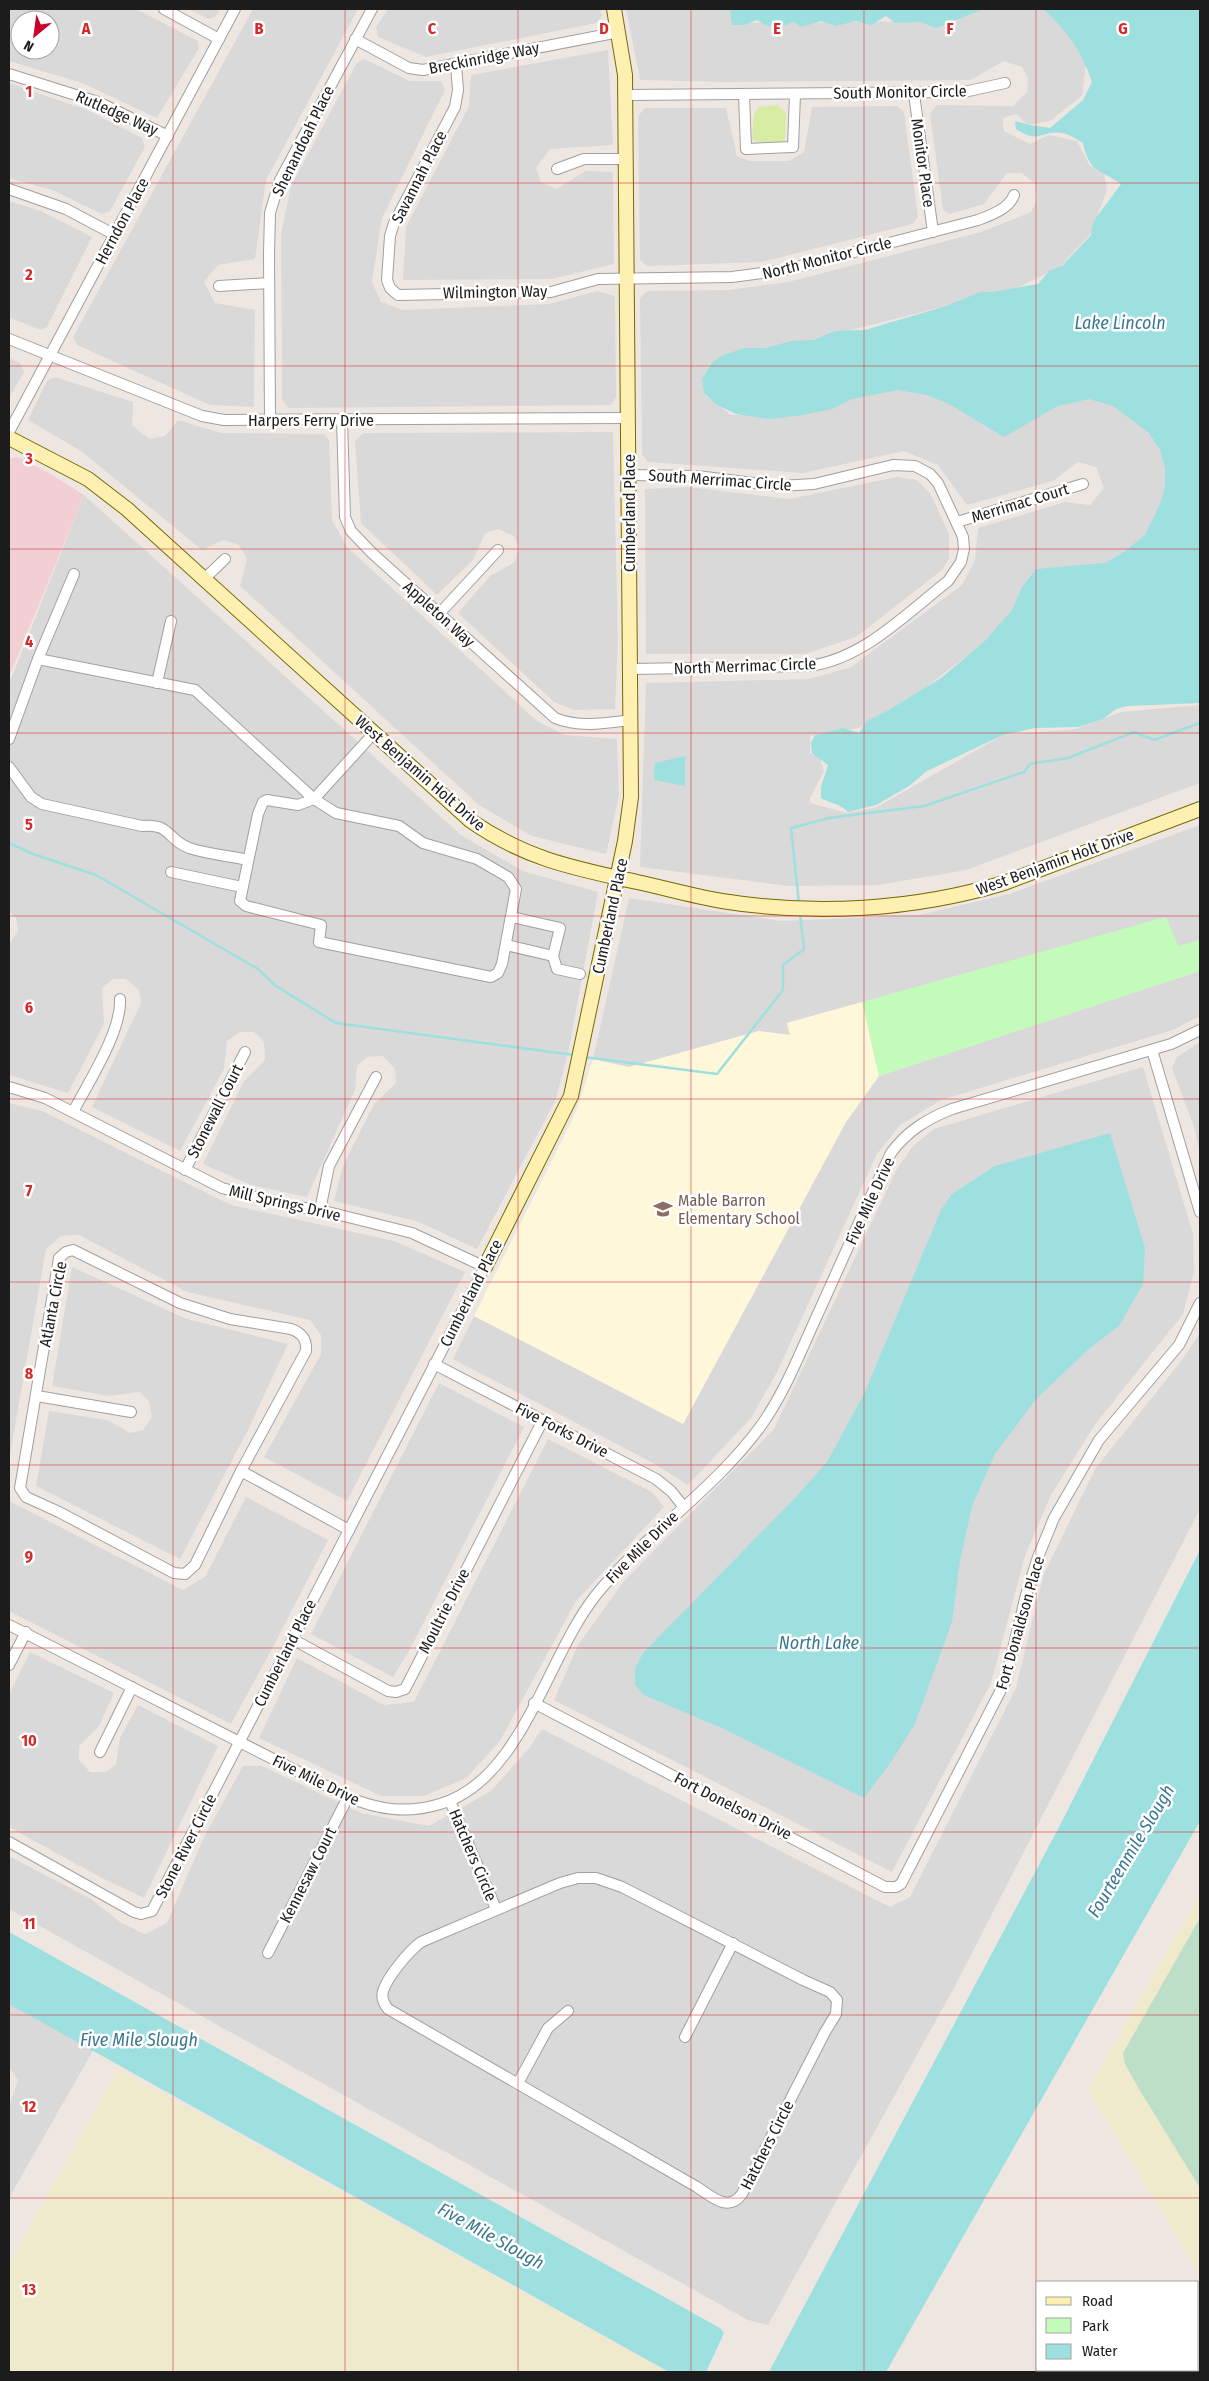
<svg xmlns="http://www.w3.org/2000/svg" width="1209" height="2381" font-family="'Fira Sans Condensed',sans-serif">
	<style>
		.residential { fill: #dad9d9; fill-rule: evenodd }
		.commercial { fill: #f1cfd5 }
		.education { fill: #fff7da }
		.farmland { fill: #efeacb }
		.grass { fill: #d7eca3 }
		.wetland { fill: #bddec7 }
		.park { fill: #c3fcba }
		.water { fill: #9edfdf }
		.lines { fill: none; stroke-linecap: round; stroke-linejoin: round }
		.stream { stroke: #9edfdf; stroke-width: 2.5 }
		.street-casing { stroke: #a0a0a0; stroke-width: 12 }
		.secondary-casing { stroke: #776900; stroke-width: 16 }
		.street { stroke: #fff; stroke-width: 10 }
		.secondary { stroke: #fdf0b1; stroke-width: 14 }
		.grid { fill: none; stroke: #d62828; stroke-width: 1; stroke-opacity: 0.55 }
		.labels { text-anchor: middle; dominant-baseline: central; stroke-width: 5; stroke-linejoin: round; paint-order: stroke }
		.street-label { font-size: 16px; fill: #1c1c1c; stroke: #fff }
		.education-label { font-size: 16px; fill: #785e54; stroke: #fff; text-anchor: start }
		.water-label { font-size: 18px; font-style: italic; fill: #3a7891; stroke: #fff }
		.grid-label { font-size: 16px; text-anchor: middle; font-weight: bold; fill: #d62828; stroke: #fff; stroke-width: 5; stroke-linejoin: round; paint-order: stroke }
	</style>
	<rect width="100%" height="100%" fill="#eee7e1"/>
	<g class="residential">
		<path d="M9 9H136L198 41 199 48 157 118 82 83 9 61ZM20 20H50V50H20Z"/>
		<polygon points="188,9 220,9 216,16 209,19"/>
		<polygon points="253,9 358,9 266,180 255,259 218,265 204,282 215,303 255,310 254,407 210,405 77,345 73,337"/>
		<polygon points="388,9 600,9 602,15 597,23 426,57 378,37 376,27"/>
		<polygon points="626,9 731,9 734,23 956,21 973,9 1043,9 1080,39 1086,64 1082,96 1050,121 1028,125 1016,114 1003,118 1004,131 1030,144 1049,135 1077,141 1090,166 1103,167 1107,190 1091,233 1060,267 1019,287 789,346 729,353 710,363 702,379 705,395 731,415 787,414 895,386 944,394 980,414 995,432 1078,397 1116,403 1149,428 1168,467 1166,508 1146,542 1003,628 895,711 859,728 810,736 810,753 820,757 824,771 810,798 810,803 847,813 877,807 1003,735 1076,729 1121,712 1200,705 1200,783 966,870 878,885 789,886 640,867 646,683 809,679 851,667 962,585 975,560 978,528 1065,502 1090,505 1104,488 1096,467 1078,462 1053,481 967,505 938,465 904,451 803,473 648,462 642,454 640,298 647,291 728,290 788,282 981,232 1031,212 1037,199 1035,184 1022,173 1007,173 984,204 950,214 943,210 930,114 937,105 1013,106 1027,92 1028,78 1022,67 1004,61 970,80 726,82 640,80"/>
		<polygon points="608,50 613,145 550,149 536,168 541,182 556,189 586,171 613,172 614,264 552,279 403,280 406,227 469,106 471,75"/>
		<polygon points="364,59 410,81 441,81 445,90 382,218 372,282 381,302 403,310 549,304 597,291 615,296 616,397 611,405 289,408 282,400 281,234 291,186 356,64"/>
		<polygon points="9,83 87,110 142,138 145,147 110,211 102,214 52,190 9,178"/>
		<polygon points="897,106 904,112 918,217 912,224 762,262 647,266 640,260 638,116 645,108 726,108 737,156 750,161 789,161 804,152 812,107"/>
		<polygon points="9,201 41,211 92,237 47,327 40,330 9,317"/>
		<polygon points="9,358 20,363 24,372 9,398"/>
		<polygon points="55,377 133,402 132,425 149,439 165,436 178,420 221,433 324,434 329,440 332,520 347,547 537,721 565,735 617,739 619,796 606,854 532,836 479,805 240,586 247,559 239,545 223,540 202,550 81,451 28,420 47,381"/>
		<polygon points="613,432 618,639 615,709 574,710 554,702 458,613 490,576 514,563 519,548 514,536 499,529 485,533 473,560 437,595 361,523 355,441 363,433"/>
		<polygon points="897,477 917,480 930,493 949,534 949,559 942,570 856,637 805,654 646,654 645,489 688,487 789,499"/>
		<polygon points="84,495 461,835 523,871 598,892 568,1054 555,1101 477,1249 419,1222 334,1201 342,1168 374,1104 396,1083 395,1069 383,1056 367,1057 357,1066 355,1090 307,1197 251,1185 203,1164 244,1081 265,1060 264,1042 254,1032 240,1032 227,1041 224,1069 180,1151 92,1107 141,1003 139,990 126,979 113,979 102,988 104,1024 68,1093 9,1075 9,944 18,931 16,917 9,912 9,678 11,679"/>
		<polygon points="1200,825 1200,940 1178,947 1166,918 787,1023 790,1035 759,1031 629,1067 593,1059 629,898 781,921 919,915 1009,894"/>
		<polygon points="1200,971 1200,1016 1173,1030 941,1100 900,1125 877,1154 777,1372 751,1418 688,1485 653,1463 453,1359 474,1316 683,1424 846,1122 879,1076"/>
		<polygon points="1200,1042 1200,1154 1194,1127 1172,1068 1177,1057"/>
		<polygon points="1143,1067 1193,1234 1194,1272 1183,1314 1094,1426 1051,1495 1025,1556 991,1683 892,1872 554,1700 578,1645 624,1581 774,1429 897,1169 913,1146 934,1129"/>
		<polygon points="9,1103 42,1111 231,1205 394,1241 465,1272 347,1501 264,1457 321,1354 321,1335 310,1320 187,1292 79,1235 61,1236 46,1249 9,1461"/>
		<polygon points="72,1267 187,1319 288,1344 248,1430 180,1559 36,1486 49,1411 107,1420 130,1433 143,1430 152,1417 149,1401 139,1392 109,1396 52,1386"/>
		<polygon points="1200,1333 1200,1509 956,1984 768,2325 748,2320 9,1909 9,1856 91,1899 120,1922 145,1934 167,1923 204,1837 243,1766 262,1766 361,1813 429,1826 491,1791 530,1747 542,1729 890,1907 910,1897 1016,1688 1043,1576 1095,1469 1182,1360"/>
		<polygon points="439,1383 524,1427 409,1651 393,1677 311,1634"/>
		<polygon points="548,1439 652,1492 664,1507 576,1601 500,1741 466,1778 424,1796 381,1796 259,1738 297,1658 384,1705 414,1702"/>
		<polygon points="9,1494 11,1502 183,1590 205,1577 246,1497 328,1540 273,1647 231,1724 9,1611"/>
		<polygon points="30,1652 114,1693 99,1726 79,1746 79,1760 90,1772 106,1772 116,1764 120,1738 138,1705 218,1746 144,1898 100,1877 9,1827 9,1694"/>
		<polygon points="9,1998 95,2047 9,2198 9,2107 18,2080 9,2067"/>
	</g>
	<polygon class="commercial" points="17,457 49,473 84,495 9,677 9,459"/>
	<polygon class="education" points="862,1002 879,1076 846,1122 683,1424 474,1316 576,1112 593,1059 629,1067 759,1031 790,1035 787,1023"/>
	<g class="farmland">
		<polygon points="1200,1894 1200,2275 1088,2090"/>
		<polygon points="118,2069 667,2372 9,2372 9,2264"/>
	</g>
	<polygon class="grass" points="778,105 786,113 785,142 757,142 752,139 754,114 759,107"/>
	<polygon class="wetland" points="1200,1918 1200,2188 1139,2089 1125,2064 1123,2053"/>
	<polygon class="park" points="1166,917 1178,946 1200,940 1200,971 879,1076 862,1002"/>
	<g class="water">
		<path d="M730 9H984L936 28 921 22 895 23 886 16 871 25 856 21 836 26 821 21 802 27 793 22C779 28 771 29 757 20L744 25H732Z"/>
		<path d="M1043 9H1200V703L1127 706 1116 709 1103 719 1079 727 1035 728 1003 735 927 771 909 786 876 805 848 812C841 804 830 803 821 798V787L828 765 812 753 811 743 815 735 843 728 859 733 867 721 887 711 941 678 985 641 1012 610 1022 587 1036 569 1106 563 1125 551 1145 535 1160 504 1165 487V468L1160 450 1149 433 1113 406 1089 399 1058 406 1004 437 949 404 927 395 898 390 852 399 832 409 803 415 769 419 736 414 717 405 704 393 702 379 711 363 723 355 745 348H765L792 341 814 340 835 331 865 330 949 305 980 292H992L1038 284 1049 271 1062 266 1091 235 1093 222 1121 184C1098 168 1090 173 1083 143 1076 139 1069 134 1062 133 1041 130 1040 145 1016 129L1015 121 1030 125 1050 128 1083 100 1092 82C1081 50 1068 32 1043 9Z"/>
		<polygon points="685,756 685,786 654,780 655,763"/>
		<polygon points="1110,1133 1145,1248 1143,1284 1119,1326 1090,1348 1037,1398 995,1454 972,1506 960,1561 952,1622 915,1724 891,1762 864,1798 724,1729 644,1695 635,1685 635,1668 643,1653 795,1498 827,1462 864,1394 941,1210 952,1194 995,1166"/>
		<polygon points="1200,1550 1200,1821 886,2372 769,2372 1058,1829"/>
		<polygon points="9,1932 720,2328 724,2333 706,2372 669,2372 9,2004"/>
	</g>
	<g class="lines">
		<g class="stream">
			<polyline points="9,843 33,854 96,875 258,969 276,986 336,1023 574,1055"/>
			<polyline points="799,904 791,828 829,818 924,806 1024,772 1030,764 1068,758 1134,732 1154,740 1200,723"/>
			<polyline points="584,1057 717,1074 783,990 783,965 804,949 800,914"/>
		</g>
		<g class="street-casing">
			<g id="street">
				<polyline points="164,9 219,39"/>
				<polyline points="355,39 409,68 423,70 619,32"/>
				<path d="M456 65 458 90 455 107 394 223 390 236 387 280 390 288 398 295 551 292 598 279 732 277 785 270 978 220C991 215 1009 209 1014 195"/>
				<polyline points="9,74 98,102 168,136"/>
				<polyline points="744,94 746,149 793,147 795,94"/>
				<polyline points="914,94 933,232"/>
				<polyline points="626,95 964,92 1005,83"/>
				<polyline points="557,169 584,159 626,159"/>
				<polyline points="9,189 66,209 115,235"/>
				<polyline points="219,286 269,283"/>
				<polyline points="9,339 202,416 224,420 629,418"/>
				<polyline points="270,420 269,253 270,213 280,180 372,9"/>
				<path d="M342 420 345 517 351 531 372 553 555 718C579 728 607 723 631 720"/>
				<polyline points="9,432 235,9"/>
				<path d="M629 475 697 476 779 486 814 484 893 465 915 466 930 474 938 483 963 537 964 549 961 562 948 581C906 614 863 659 809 666L631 669"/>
				<polyline points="957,522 1083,484"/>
				<polyline points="204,579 225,559"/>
				<polyline points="439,614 498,550"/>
				<polyline points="38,659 74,574"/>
				<polyline points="157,683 171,621"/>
				<polyline points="9,739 38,659 195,690 314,799 336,813 399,826 423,843 477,859 508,877 516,889 502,964 498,973 491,977 319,942 321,925 246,906 240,901 258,814 263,802 267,800 298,805 314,799 374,733"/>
				<path d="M9 767 31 797 42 804 142 826C171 823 166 839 189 848 208 854 229 856 248 860"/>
				<polyline points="171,872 242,887"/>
				<polyline points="506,945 553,956 560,928 512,917"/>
				<polyline points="553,956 557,969 580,974"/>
				<polyline points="1152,1050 1200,1212"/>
				<polyline points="9,1087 45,1098 222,1188 289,1206 320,1210 412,1233 485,1267 152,1911 141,1914 134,1912 9,1842"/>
				<path d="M73 1112C88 1083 122 1031 120 999"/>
				<polyline points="185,1170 245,1052"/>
				<polyline points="320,1210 329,1166 376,1077"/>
				<path d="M73 1250 180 1303 230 1319 291 1329C302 1333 307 1339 306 1351L241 1471 195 1565 185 1574 174 1573 59 1512 26 1497 20 1488 59 1258 66 1252Z"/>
				<polyline points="434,1364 656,1479 671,1491 683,1506"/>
				<polyline points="37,1396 131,1412"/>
				<polyline points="241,1471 349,1530"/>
				<path d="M9 1625 348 1797C379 1810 407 1814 440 1804 522 1780 546 1658 596 1595 645 1534 714 1490 760 1427 784 1394 799 1355 816 1318 841 1263 865 1208 891 1153 907 1131 927 1119 952 1109L1171 1044 1200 1030"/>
				<polyline points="292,1639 388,1691 396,1692 405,1689 543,1420"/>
				<polyline points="9,1665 26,1632"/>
				<polyline points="534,1703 885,1887 896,1887 901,1884 1005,1682 1026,1595 1038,1557 1054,1518 1099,1440 1179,1345 1200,1303"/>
				<polyline points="100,1752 132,1687"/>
				<polyline points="450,1801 496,1909"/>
				<path d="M578 1878H596L622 1887 803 1980 830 1992 837 2000 836 2014 825 2032 742 2194C728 2213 711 2196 697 2187L388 2009C384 2004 381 1998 383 1991 388 1976 408 1952 421 1942L560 1883Z"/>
				<polyline points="268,1953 348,1797"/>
				<polyline points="685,2037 733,1943"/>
				<polyline points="518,2083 548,2028 568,2011"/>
			</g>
		</g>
		<g class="secondary-casing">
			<g id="secondary">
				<path d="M9 438 88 479 127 509 471 821C526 859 573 868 637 882 665 888 693 896 722 901 815 916 914 910 1004 883L1200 809"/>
				<polyline points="485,1267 571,1096 625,841 631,797 625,75 614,9"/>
			</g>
		</g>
		<use href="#street" class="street"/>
		<use href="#secondary" class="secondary"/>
	</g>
	<path class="grid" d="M173 9V2372M345 9V2372M518 9V2372M691 9V2372M864 9V2372M1036 9V2372M9 183H1200M9 366H1200M9 549H1200M9 733H1200M9 916H1200M9 1099H1200M9 1282H1200M9 1465H1200M9 1648H1200M9 1832H1200M9 2015H1200M9 2198H1200"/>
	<defs>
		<g id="school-bare" transform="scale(1.5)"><path d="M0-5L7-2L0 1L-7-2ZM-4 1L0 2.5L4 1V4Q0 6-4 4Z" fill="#8d6e63" stroke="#fff" stroke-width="2.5" paint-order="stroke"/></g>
	</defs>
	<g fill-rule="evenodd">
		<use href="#school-bare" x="663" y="1209"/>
	</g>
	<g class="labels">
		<g class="street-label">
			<text transform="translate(484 58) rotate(-11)">Breckinridge Way</text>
			<text transform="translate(900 92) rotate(-1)">South Monitor Circle</text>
			<text transform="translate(117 113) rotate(24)">Rutledge Way</text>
			<text transform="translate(303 141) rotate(-64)">Shenandoah Place</text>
			<text transform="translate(923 163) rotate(82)">Monitor Place</text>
			<text transform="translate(419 177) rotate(-63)">Savannah Place</text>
			<text transform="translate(122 221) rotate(-62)">Herndon Place</text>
			<text transform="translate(827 258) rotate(-14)">North Monitor Circle</text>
			<text transform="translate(495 292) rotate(-1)">Wilmington Way</text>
			<text x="311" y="420">Harpers Ferry Drive</text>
			<text transform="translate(720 480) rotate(4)">South Merrimac Circle</text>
			<text transform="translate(1020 503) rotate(-17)">Merrimac Court</text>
			<text transform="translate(629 513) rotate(-90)">Cumberland Place</text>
			<text transform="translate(439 614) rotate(42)">Appleton Way</text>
			<text transform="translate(745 666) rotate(-2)">North Merrimac Circle</text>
			<text transform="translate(420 773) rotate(41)">West Benjamin Holt Drive</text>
			<text transform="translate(1055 862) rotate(-20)">West Benjamin Holt Drive</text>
			<text transform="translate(610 916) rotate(-78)">Cumberland Place</text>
			<text transform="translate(215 1111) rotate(-63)">Stonewall Court</text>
			<text transform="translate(870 1201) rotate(-65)">Five Mile Drive</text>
			<text transform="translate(285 1203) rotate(13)">Mill Springs Drive</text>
			<text transform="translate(471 1293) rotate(-63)">Cumberland Place</text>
			<text transform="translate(53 1304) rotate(-79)">Atlanta Circle</text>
			<text transform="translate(562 1430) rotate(27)">Five Forks Drive</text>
			<text transform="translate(642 1547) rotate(-45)">Five Mile Drive</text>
			<text transform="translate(444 1611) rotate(-63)">Moultrie Drive</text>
			<text transform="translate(1020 1623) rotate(-74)">Fort Donaldson Place</text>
			<text transform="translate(285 1653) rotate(-63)">Cumberland Place</text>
			<text transform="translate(316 1780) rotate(26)">Five Mile Drive</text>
			<text transform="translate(733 1806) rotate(27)">Fort Donelson Drive</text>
			<text transform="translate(186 1846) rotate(-63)">Stone River Circle</text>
			<text transform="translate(473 1855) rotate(67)">Hatchers Circle</text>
			<text transform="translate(308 1875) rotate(-63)">Kennesaw Court</text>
			<text transform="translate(767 2145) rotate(-63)">Hatchers Circle</text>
		</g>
		<g class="education-label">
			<text x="678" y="1200">Mable Barron<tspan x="678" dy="18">Elementary School</tspan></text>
		</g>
		<g class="water-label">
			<text x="1120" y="323">Lake Lincoln</text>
			<text x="819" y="1643">North Lake</text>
			<text transform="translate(1131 1851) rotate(-59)">Fourteenmile Slough</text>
			<text x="139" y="2040">Five Mile Slough</text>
			<text transform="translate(491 2236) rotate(29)">Five Mile Slough</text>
		</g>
	</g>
	<g class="grid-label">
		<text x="86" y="34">A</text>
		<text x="259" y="34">B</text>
		<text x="432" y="34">C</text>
		<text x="604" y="34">D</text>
		<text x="777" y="34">E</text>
		<text x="950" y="34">F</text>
		<text x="1123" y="34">G</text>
		<text x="29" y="97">1</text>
		<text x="29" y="280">2</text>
		<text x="29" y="464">3</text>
		<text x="29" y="647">4</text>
		<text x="29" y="830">5</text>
		<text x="29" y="1013">6</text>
		<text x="29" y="1196">7</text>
		<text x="29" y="1379">8</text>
		<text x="29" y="1562">9</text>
		<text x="29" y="1746">10</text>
		<text x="29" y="1929">11</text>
		<text x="29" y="2112">12</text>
		<text x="29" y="2295">13</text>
	</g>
	<rect width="1209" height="2381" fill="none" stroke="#1c1c1c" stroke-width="20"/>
	<rect x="1036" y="2281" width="162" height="90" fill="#ffffff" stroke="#a4a4a4"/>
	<rect x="1046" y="2297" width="25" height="8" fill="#fdf0b1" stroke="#a4a4a4"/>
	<text x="1082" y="2306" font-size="15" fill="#1c1c1c">Road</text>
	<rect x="1046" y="2318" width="25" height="15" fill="#c3fcba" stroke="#a4a4a4"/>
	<text x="1082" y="2331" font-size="15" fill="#1c1c1c">Park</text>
	<rect x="1046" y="2344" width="25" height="15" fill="#9edfdf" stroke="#a4a4a4"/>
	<text x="1082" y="2356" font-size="15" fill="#1c1c1c">Water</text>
	<g transform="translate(35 35) rotate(209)"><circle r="24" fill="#ffffff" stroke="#a4a4a4"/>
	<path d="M0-4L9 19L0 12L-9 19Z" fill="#c9002c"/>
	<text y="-8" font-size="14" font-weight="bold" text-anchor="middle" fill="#1c1c1c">N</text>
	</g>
</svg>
